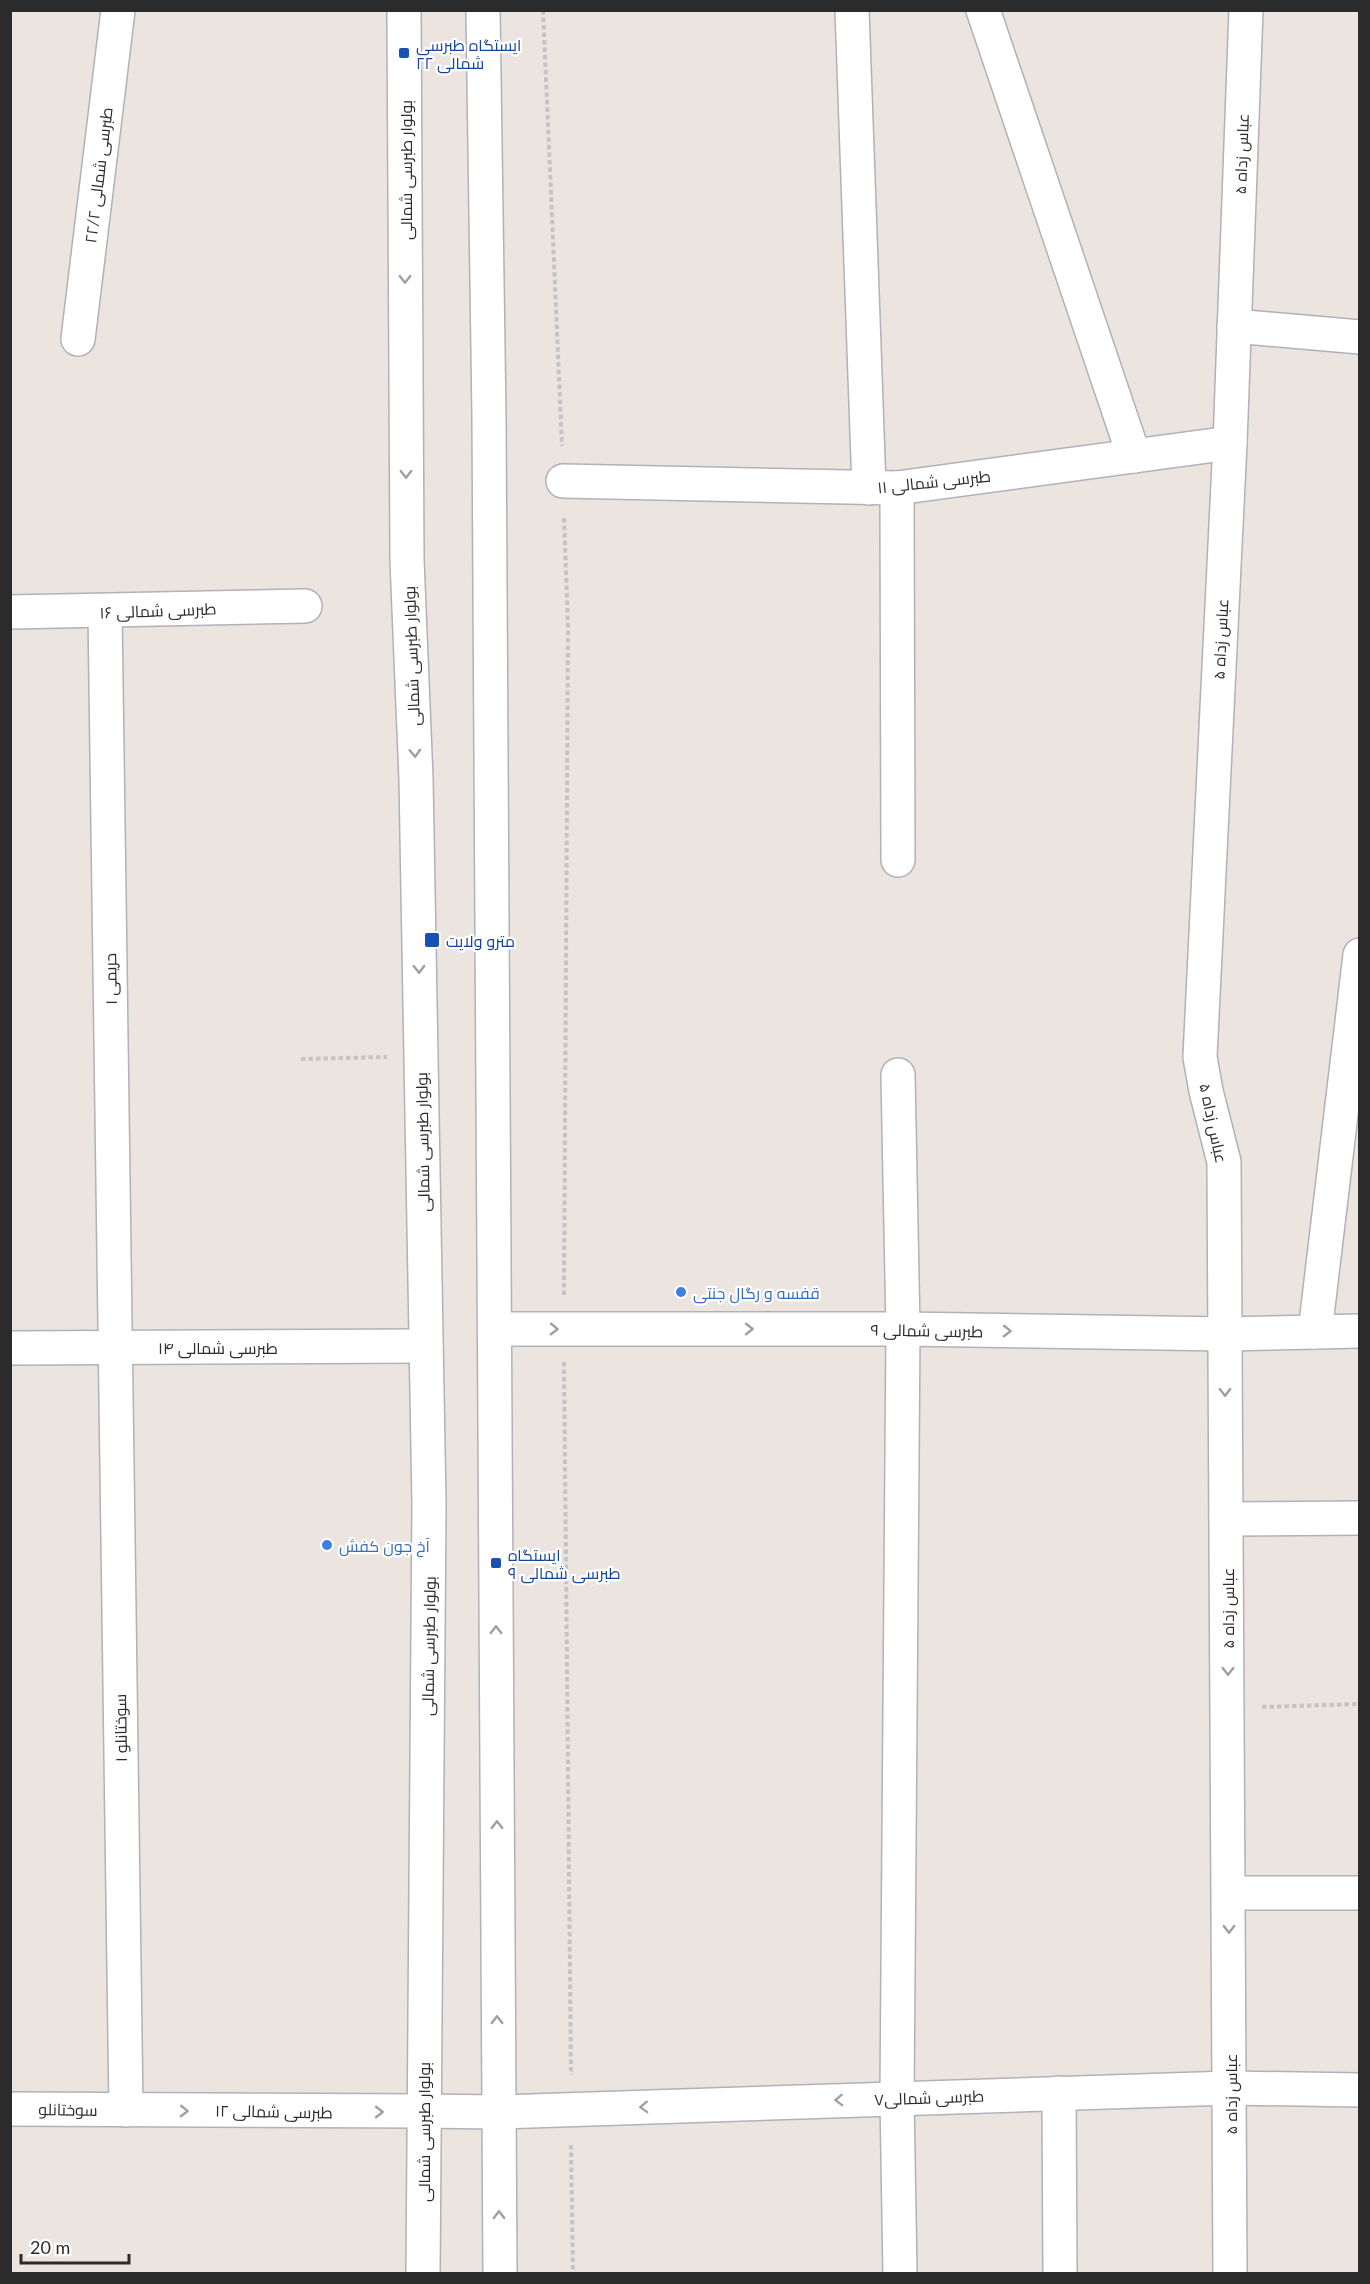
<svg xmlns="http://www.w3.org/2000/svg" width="1370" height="2284" font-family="Lato,Cairo,sans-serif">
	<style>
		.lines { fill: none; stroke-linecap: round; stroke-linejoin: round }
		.street-casing { stroke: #afb2ba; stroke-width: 36 }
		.secondary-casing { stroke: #afb2ba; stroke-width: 36 }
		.path { stroke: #c4c4c4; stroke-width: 4; stroke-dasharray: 4.5 3; stroke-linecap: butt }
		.street { stroke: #fff; stroke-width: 33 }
		.secondary { stroke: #fff; stroke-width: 33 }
		.oneway { stroke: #a0a0a0 }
		.transit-dot { fill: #1a4fb4; stroke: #fff; stroke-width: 2 }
		.shop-dot { fill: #3f7fe0; stroke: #fff; stroke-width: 2 }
		.labels { text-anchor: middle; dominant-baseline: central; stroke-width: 4.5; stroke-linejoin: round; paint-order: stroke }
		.transit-label { font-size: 16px; fill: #164399; stroke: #fff; text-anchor: start }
		.street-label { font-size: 16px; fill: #2b2b2b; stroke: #fff }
		.shop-label { font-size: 16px; fill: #366cbe; stroke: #fff; text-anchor: start }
	</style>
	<rect width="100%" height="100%" fill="#ece4de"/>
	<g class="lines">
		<g class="street-casing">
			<g id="street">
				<polyline points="852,10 869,488"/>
				<polyline points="983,10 1134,456"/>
				<polyline points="1234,326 1360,337"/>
				<polyline points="78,339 118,10"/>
				<polyline points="563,481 897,488 1230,443"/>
				<polyline points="897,488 898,860"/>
				<polyline points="105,611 126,2110"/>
				<polyline points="10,612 305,606"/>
				<polyline points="898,1075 903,1329 897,2098 900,2274"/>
				<polyline points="495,1329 903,1329 1225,1334 1360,1331"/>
				<polyline points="1315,1332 1360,955"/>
				<polyline points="10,1348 426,1346"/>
				<polyline points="1226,1519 1360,1518"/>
				<polyline points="1229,1893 1360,1893"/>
				<polyline points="1059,2093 1060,2274"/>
				<polyline points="10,2109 423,2111"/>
				<polyline points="498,2112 1230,2088 1360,2090"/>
				<polyline points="1230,2274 1224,1162 1206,1091 1200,1057 1230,443 1246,10"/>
			</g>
		</g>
		<g class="secondary-casing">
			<g id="secondary">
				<polyline points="404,10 407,560 416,779 429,1504 423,2274"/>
				<polyline points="483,10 489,417 500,2274"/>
				<polyline points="423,2111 498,2112"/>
			</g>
		</g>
		<g class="path">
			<polyline points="543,10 562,446"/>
			<polyline points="301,1059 387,1057"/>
			<polyline points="564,1295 568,628 564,516"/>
			<polyline points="564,1362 571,2075"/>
			<polyline points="1262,1707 1360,1704"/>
			<polyline points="571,2145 573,2274"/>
		</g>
		<use href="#street" class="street"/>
		<use href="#secondary" class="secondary"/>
	</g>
	<defs><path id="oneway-chevron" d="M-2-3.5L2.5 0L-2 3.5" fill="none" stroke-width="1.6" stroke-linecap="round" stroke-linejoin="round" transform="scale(1.5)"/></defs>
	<g class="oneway">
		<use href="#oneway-chevron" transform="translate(405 279) rotate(90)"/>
		<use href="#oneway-chevron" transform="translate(406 474) rotate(90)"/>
		<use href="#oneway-chevron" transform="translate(415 753) rotate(88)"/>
		<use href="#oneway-chevron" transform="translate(419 969) rotate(89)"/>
		<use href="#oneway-chevron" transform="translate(554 1329) rotate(1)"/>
		<use href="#oneway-chevron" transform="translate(749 1329)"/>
		<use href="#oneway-chevron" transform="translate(1007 1331) rotate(1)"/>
		<use href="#oneway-chevron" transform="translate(1225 1392) rotate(89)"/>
		<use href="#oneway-chevron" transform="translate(496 1630) rotate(-90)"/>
		<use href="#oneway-chevron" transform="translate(1228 1671) rotate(90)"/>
		<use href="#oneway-chevron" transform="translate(497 1825) rotate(-90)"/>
		<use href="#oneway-chevron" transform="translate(1229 1929) rotate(90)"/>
		<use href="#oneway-chevron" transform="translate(497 2020) rotate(-90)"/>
		<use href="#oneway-chevron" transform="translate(839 2100) rotate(178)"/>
		<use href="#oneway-chevron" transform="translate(644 2107) rotate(178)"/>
		<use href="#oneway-chevron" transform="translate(184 2111) rotate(1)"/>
		<use href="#oneway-chevron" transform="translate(379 2112)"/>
		<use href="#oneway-chevron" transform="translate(499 2215) rotate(-91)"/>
	</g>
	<g class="transit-dot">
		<rect x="398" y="47" width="12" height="12" rx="3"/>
		<rect x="424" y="932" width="16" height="16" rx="3"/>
		<rect x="490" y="1557" width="12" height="12" rx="3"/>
	</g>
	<g class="shop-dot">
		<circle cx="681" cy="1292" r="6"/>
		<circle cx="327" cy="1545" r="6"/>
	</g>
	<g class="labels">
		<g class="transit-label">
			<text x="416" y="44">ایستگاه طبرسی<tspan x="416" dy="18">شمالی ۲۲</tspan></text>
			<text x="446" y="940">مترو ولایت</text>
			<text x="508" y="1554">ایستگاه<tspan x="508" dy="18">طبرسی شمالی ۹</tspan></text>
		</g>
		<g class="street-label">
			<text transform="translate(1241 154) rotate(-88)">عباس زداه ۵</text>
			<text transform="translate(405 170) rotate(-90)">بولوار طبرسی شمالی</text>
			<text transform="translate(98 175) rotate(-83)">طبرسی شمالی ۲۲/۲</text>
			<text transform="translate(934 481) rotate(-6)">طبرسی شمالی ۱۱</text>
			<text transform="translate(158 610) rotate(-2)">طبرسی شمالی ۱۶</text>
			<text transform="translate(1220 639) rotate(-87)">عباس زداه ۵</text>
			<text transform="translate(411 656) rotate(-92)">بولوار طبرسی شمالی</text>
			<text transform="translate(110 979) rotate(-91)">حریمی ۱</text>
			<text transform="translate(1214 1123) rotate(78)">عباس زداه ۵</text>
			<text transform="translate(422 1142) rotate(-91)">بولوار طبرسی شمالی</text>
			<text transform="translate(927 1330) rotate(1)">طبرسی شمالی ۹</text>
			<text x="218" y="1347">طبرسی شمالی ۱۴</text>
			<text transform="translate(1227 1608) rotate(-90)">عباس زداه ۵</text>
			<text transform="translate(428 1646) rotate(-89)">بولوار طبرسی شمالی</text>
			<text transform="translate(120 1728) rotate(-91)">سوختانلو ۱</text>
			<text transform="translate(1230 2094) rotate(-90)">عباس زداه ۵</text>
			<text transform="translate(929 2097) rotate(-2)">طبرسی شمالی۷</text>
			<text transform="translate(68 2109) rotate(1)">سوختانلو</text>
			<text transform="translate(274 2111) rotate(1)">طبرسی شمالی ۱۲</text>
			<text transform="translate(423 2132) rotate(-90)">بولوار طبرسی شمالی</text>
		</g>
		<g class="shop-label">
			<text x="693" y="1292">قفسه و رگال جنتی</text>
			<text x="339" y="1545">آخ جون کفش</text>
		</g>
	</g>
	<rect width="1370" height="2284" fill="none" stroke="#2b2b2b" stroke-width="24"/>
	<path d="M21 2254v9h108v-9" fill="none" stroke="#2b2b2b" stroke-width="3"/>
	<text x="30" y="2254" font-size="18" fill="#2b2b2b" stroke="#ffffff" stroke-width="4.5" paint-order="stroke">20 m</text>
</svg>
